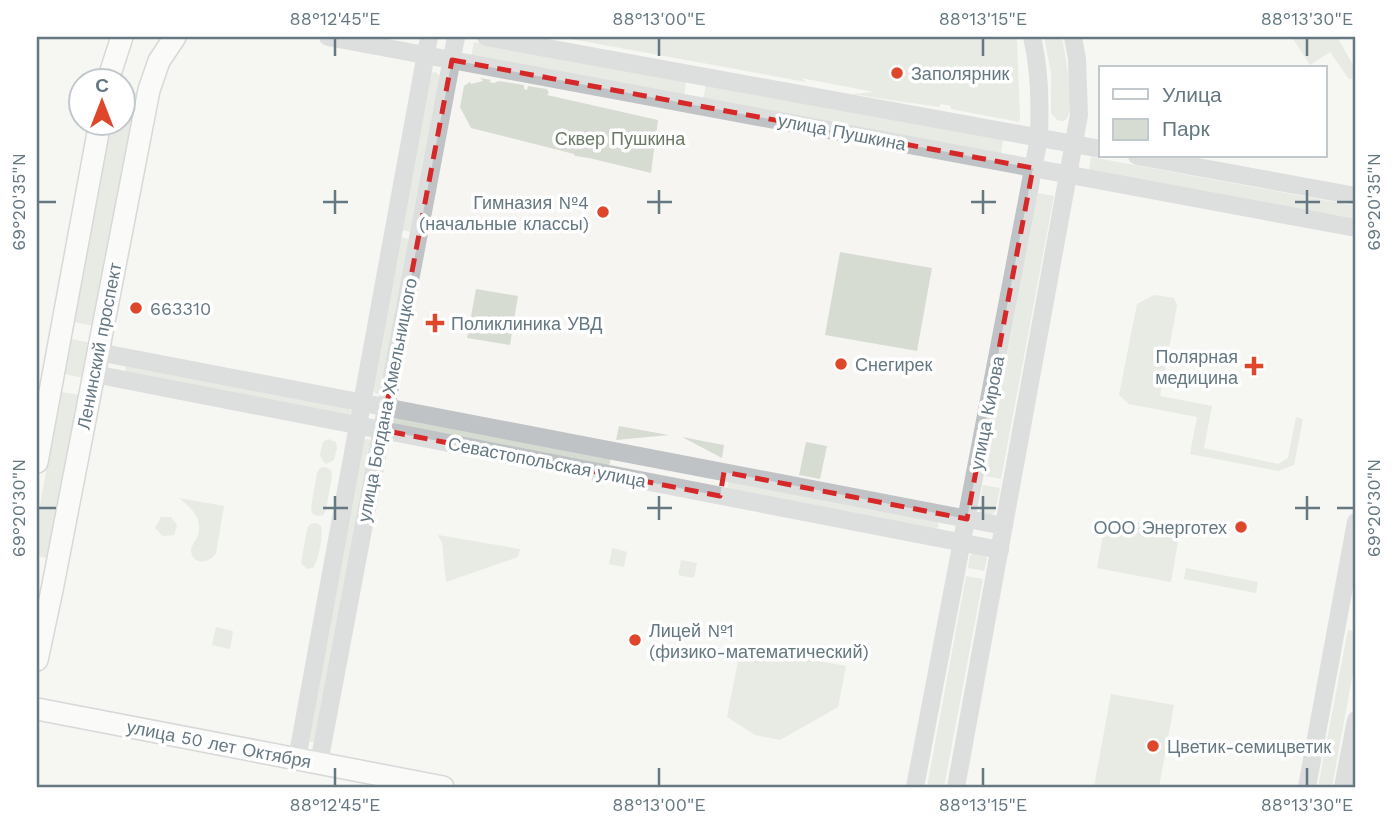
<svg xmlns="http://www.w3.org/2000/svg" width="1393" height="824" font-family="'Work Sans',sans-serif">
	<style>
		.green { fill: #d7dcd3 }
		.lines { fill: none; stroke-linecap: round; stroke-linejoin: round }
		.secondary-casing { stroke: #b1b7bb; stroke-width: 24 }
		.tertiary { stroke: #bfc3c6; stroke-width: 18 }
		.secondary { stroke: #fff; stroke-width: 21 }
		.marked { fill: none; stroke: #d62828; stroke-width: 5; stroke-dasharray: 14 9; stroke-linejoin: round }
		.ticks { fill: none; stroke: #657882; stroke-width: 2.5 }
		.poi-dot { fill: #de472a; stroke: #fff; stroke-width: 2.5 }
		.labels { text-anchor: middle; dominant-baseline: central; stroke-width: 7; stroke-linejoin: round; paint-order: stroke }
		.poi-label { font-size: 18px; fill: #657882; stroke: #fff; text-anchor: start }
		.street-label { font-size: 18px; fill: #657882; stroke: #fff }
		.park-label { font-size: 18px; fill: #6a7a64; stroke: #fff }
		.neatline { fill: none; stroke: #657882; stroke-width: 2.5 }
		.ticks-label { font-size: 18px; text-anchor: middle; fill: #657882 }
	</style>
	<rect width="100%" height="100%" fill="#f6f5f2"/>
	<g class="green">
		<polygon points="560,37 1014,37 1017,41 1020,118 1019,122 951,109 951,106 941,104 939,107 851,94 874,92 801,78 806,82"/>
		<path d="M1044 37H1062C1064 50 1076 108 1067 118 1064 122 1061 121 1057 120L1051 113V73Z"/>
		<polygon points="1292,37 1337,37 1356,70 1356,78 1349,79 1330,52 1310,65"/>
		<polygon points="474,42 686,82 684,96 471,57"/>
		<polygon points="435,72 440,76 412,232 401,230 431,73"/>
		<polygon points="480,78 491,80 489,82 494,83 499,81 524,85 524,89 527,90 528,86 547,89 549,93 547,95 658,120 651,173 589,158 575,156 574,154 471,128 460,107 464,86 470,82 471,84 483,81"/>
		<polygon points="706,85 1003,140 1001,154 703,99"/>
		<polygon points="123,90 138,93 94,326 74,322 111,123 122,122"/>
		<polygon points="1091,157 1356,206 1356,219 1089,170"/>
		<polygon points="1037,193 1054,196 1001,479 985,476"/>
		<polygon points="400,237 410,239 381,393 376,394 373,390"/>
		<polygon points="840,252 932,268 917,351 825,335"/>
		<polygon points="476,289 518,296 510,345 467,338"/>
		<polygon points="1154,295 1174,298 1177,306 1160,396 1212,406 1204,448 1278,464 1288,458 1296,417 1303,419 1294,465 1278,471 1190,454 1197,417 1129,404 1119,395 1137,304"/>
		<polygon points="71,339 91,343 84,378 64,374"/>
		<polygon points="125,366 350,408 351,412 349,416 126,372"/>
		<polygon points="61,392 81,395 50,559 37,556 37,521"/>
		<polygon points="395,417 611,457 609,468 394,424 393,421"/>
		<polygon points="619,426 669,435 616,440"/>
		<polygon points="682,437 724,445 722,458"/>
		<polygon points="328,439 336,442 337,448 334,460 326,464 322,460 320,455 323,442"/>
		<polygon points="368,439 371,441 315,742 309,742 364,440"/>
		<polygon points="806,442 827,446 820,479 799,475"/>
		<polygon points="326,467 331,470 332,476 326,510 323,515 317,516 312,513 311,507 317,473 320,468"/>
		<polygon points="728,480 936,521 939,526 936,530 727,491"/>
		<polygon points="983,485 1000,488 995,512 991,516 982,515 979,509"/>
		<path d="M179 498 224 506 216 553C210 563 193 566 191 551 191 545 196 541 198 535 203 519 191 507 179 498Z"/>
		<polygon points="161,517 171,517 177,525 174,535 163,536 155,528"/>
		<polygon points="1115,518 1174,530 1179,536 1171,582 1097,568 1105,524"/>
		<path d="M316 523 321 526C323 538 319 558 313 568L307 569 301 563 307 529 310 524Z"/>
		<polygon points="438,535 520,549 518,557 446,582 442,543"/>
		<polygon points="612,548 627,552 624,567 609,564"/>
		<polygon points="974,552 985,554 987,559 984,571 968,568 970,556"/>
		<polygon points="681,560 697,563 694,578 678,575"/>
		<polygon points="1186,568 1258,582 1256,593 1184,579"/>
		<polygon points="966,576 983,579 944,787 927,787"/>
		<polygon points="216,627 233,631 230,649 212,645"/>
		<polygon points="1348,630 1356,632 1356,656 1332,787 1318,787"/>
		<polygon points="741,647 846,666 838,707 780,740 755,735 727,717"/>
		<polygon points="1111,694 1174,705 1159,787 1094,787"/>
	</g>
	<g class="lines">
		<g class="secondary-casing">
			<g id="secondary">
				<polyline points="108,80 122,37"/>
				<polyline points="37,462 100,122"/>
				<polyline points="37,660 52,590 149,90 159,61 175,37"/>
				<polyline points="37,709 443,787"/>
			</g>
		</g>
		<g class="tertiary">
			<polyline points="328,37 1356,228"/>
			<polyline points="486,37 1101,149"/>
			<polyline points="1137,156 1356,196"/>
			<polyline points="98,352 1004,526"/>
			<polyline points="94,374 1000,550"/>
			<polyline points="297,759 429,37"/>
			<polyline points="319,763 456,37"/>
			<path d="M915 787 1039 138C1040 102 1040 72 1032 37"/>
			<polyline points="956,787 1079,115 1077,59 1073,37"/>
			<polyline points="1307,787 1356,522"/>
			<polyline points="1343,787 1356,720"/>
		</g>
		<use href="#secondary" class="secondary"/>
	</g>
	<path d="M0 0H1393V824H0ZM452 60 1033 168 967 519 724 472 720 496 382 430Z" fill="#f6f5f2" fill-opacity=".55" fill-rule="evenodd"/>
	<path class="marked" d="M452 60 1033 168 967 519 724 472 720 496 382 430Z"/>
	<path class="ticks" d="M335 38V56M659 38V56M983 38V56M1307 38V56M335 190V214M659 190V214M983 190V214M1307 190V214M38 202H56M323 202H348M647 202H672M971 202H996M1295 202H1320M1337 202H1354M335 496V520M659 496V520M983 496V520M1307 496V520M38 508H56M323 508H348M647 508H672M971 508H996M1295 508H1320M1337 508H1354M335 768V786M659 768V786M983 768V786M1307 768V786"/>
	<g class="poi-dot">
		<circle cx="897" cy="73" r="7"/>
		<circle cx="603" cy="212" r="7"/>
		<circle cx="136" cy="308" r="7"/>
		<path d="M431.5 312.5h7v7h7v7h-7v7h-7v-7h-7v-7h7z"/>
		<circle cx="841" cy="364" r="7"/>
		<path d="M1250.5 355.5h7v7h7v7h-7v7h-7v-7h-7v-7h7z"/>
		<circle cx="1241" cy="527" r="7"/>
		<circle cx="635" cy="640" r="7"/>
		<circle cx="1153" cy="746" r="7"/>
	</g>
	<g class="labels">
		<g class="poi-label">
			<text x="911" y="73">Заполярник</text>
			<text x="589" y="202" text-anchor="end">Гимназия №4<tspan x="589" dy="21">(начальные классы)</tspan></text>
			<text x="150" y="308">663310</text>
			<text x="451" y="323">Поликлиника УВД</text>
			<text x="1238" y="356" text-anchor="end">Полярная<tspan x="1238" dy="21">медицина</tspan></text>
			<text x="855" y="364">Снегирек</text>
			<text x="1227" y="527" text-anchor="end">ООО Энерготех</text>
			<text x="649" y="630">Лицей №1<tspan x="649" dy="21">(физико-математический)</tspan></text>
			<text x="1167" y="746">Цветик-семицветик</text>
		</g>
		<g class="street-label">
			<text transform="translate(842 132) rotate(11)">улица Пушкина</text>
			<text transform="translate(99 346) rotate(-79)">Ленинский проспект</text>
			<text transform="translate(387 400) rotate(-79)">улица Богдана Хмельницкого</text>
			<text transform="translate(987 413) rotate(-79)">улица Кирова</text>
			<text transform="translate(547 462) rotate(11)">Севастопольская улица</text>
			<text transform="translate(219 744) rotate(11)">улица 50 лет Октября</text>
		</g>
		<g class="park-label">
			<text x="620" y="138">Сквер Пушкина</text>
		</g>
	</g>
	<rect width="1393" height="824" fill="none" stroke="#ffffff" stroke-width="77"/>
	<rect x="1099" y="66" width="228" height="91" fill="#ffffff" stroke="#c1c9cd" stroke-width="2"/>
	<rect x="1113" y="89" width="35" height="10" fill="#ffffff" stroke="#c1c9cd" stroke-width="2"/>
	<text x="1162" y="102" font-size="21" fill="#657882">Улица</text>
	<rect x="1113" y="119" width="35" height="21" fill="#d7dcd3" stroke="#c1c9cd" stroke-width="2"/>
	<text x="1162" y="136" font-size="21" fill="#657882">Парк</text>
	<g transform="translate(102 102)"><circle r="33" fill="#ffffff" stroke="#c1c9cd" stroke-width="2"/>
	<path d="M0-5L12 26L0 18L-12 26Z" fill="#de472a"/>
	<text y="-10" font-size="19" font-weight="bold" text-anchor="middle" fill="#657882">С</text>
	</g>
	<rect x="38" y="38" width="1316" height="748" class="neatline"/>
	<g class="ticks-label">
		<text x="335" y="25">88°12'45"E</text>
		<text x="659" y="25">88°13'00"E</text>
		<text x="983" y="25">88°13'15"E</text>
		<text x="1307" y="25">88°13'30"E</text>
		<text transform="translate(19 202) rotate(-90)" y="6">69°20'35"N</text>
		<text transform="translate(1374 202) rotate(-90)" y="6">69°20'35"N</text>
		<text transform="translate(19 508) rotate(-90)" y="6">69°20'30"N</text>
		<text transform="translate(1374 508) rotate(-90)" y="6">69°20'30"N</text>
		<text x="335" y="811">88°12'45"E</text>
		<text x="659" y="811">88°13'00"E</text>
		<text x="983" y="811">88°13'15"E</text>
		<text x="1307" y="811">88°13'30"E</text>
	</g>
</svg>
